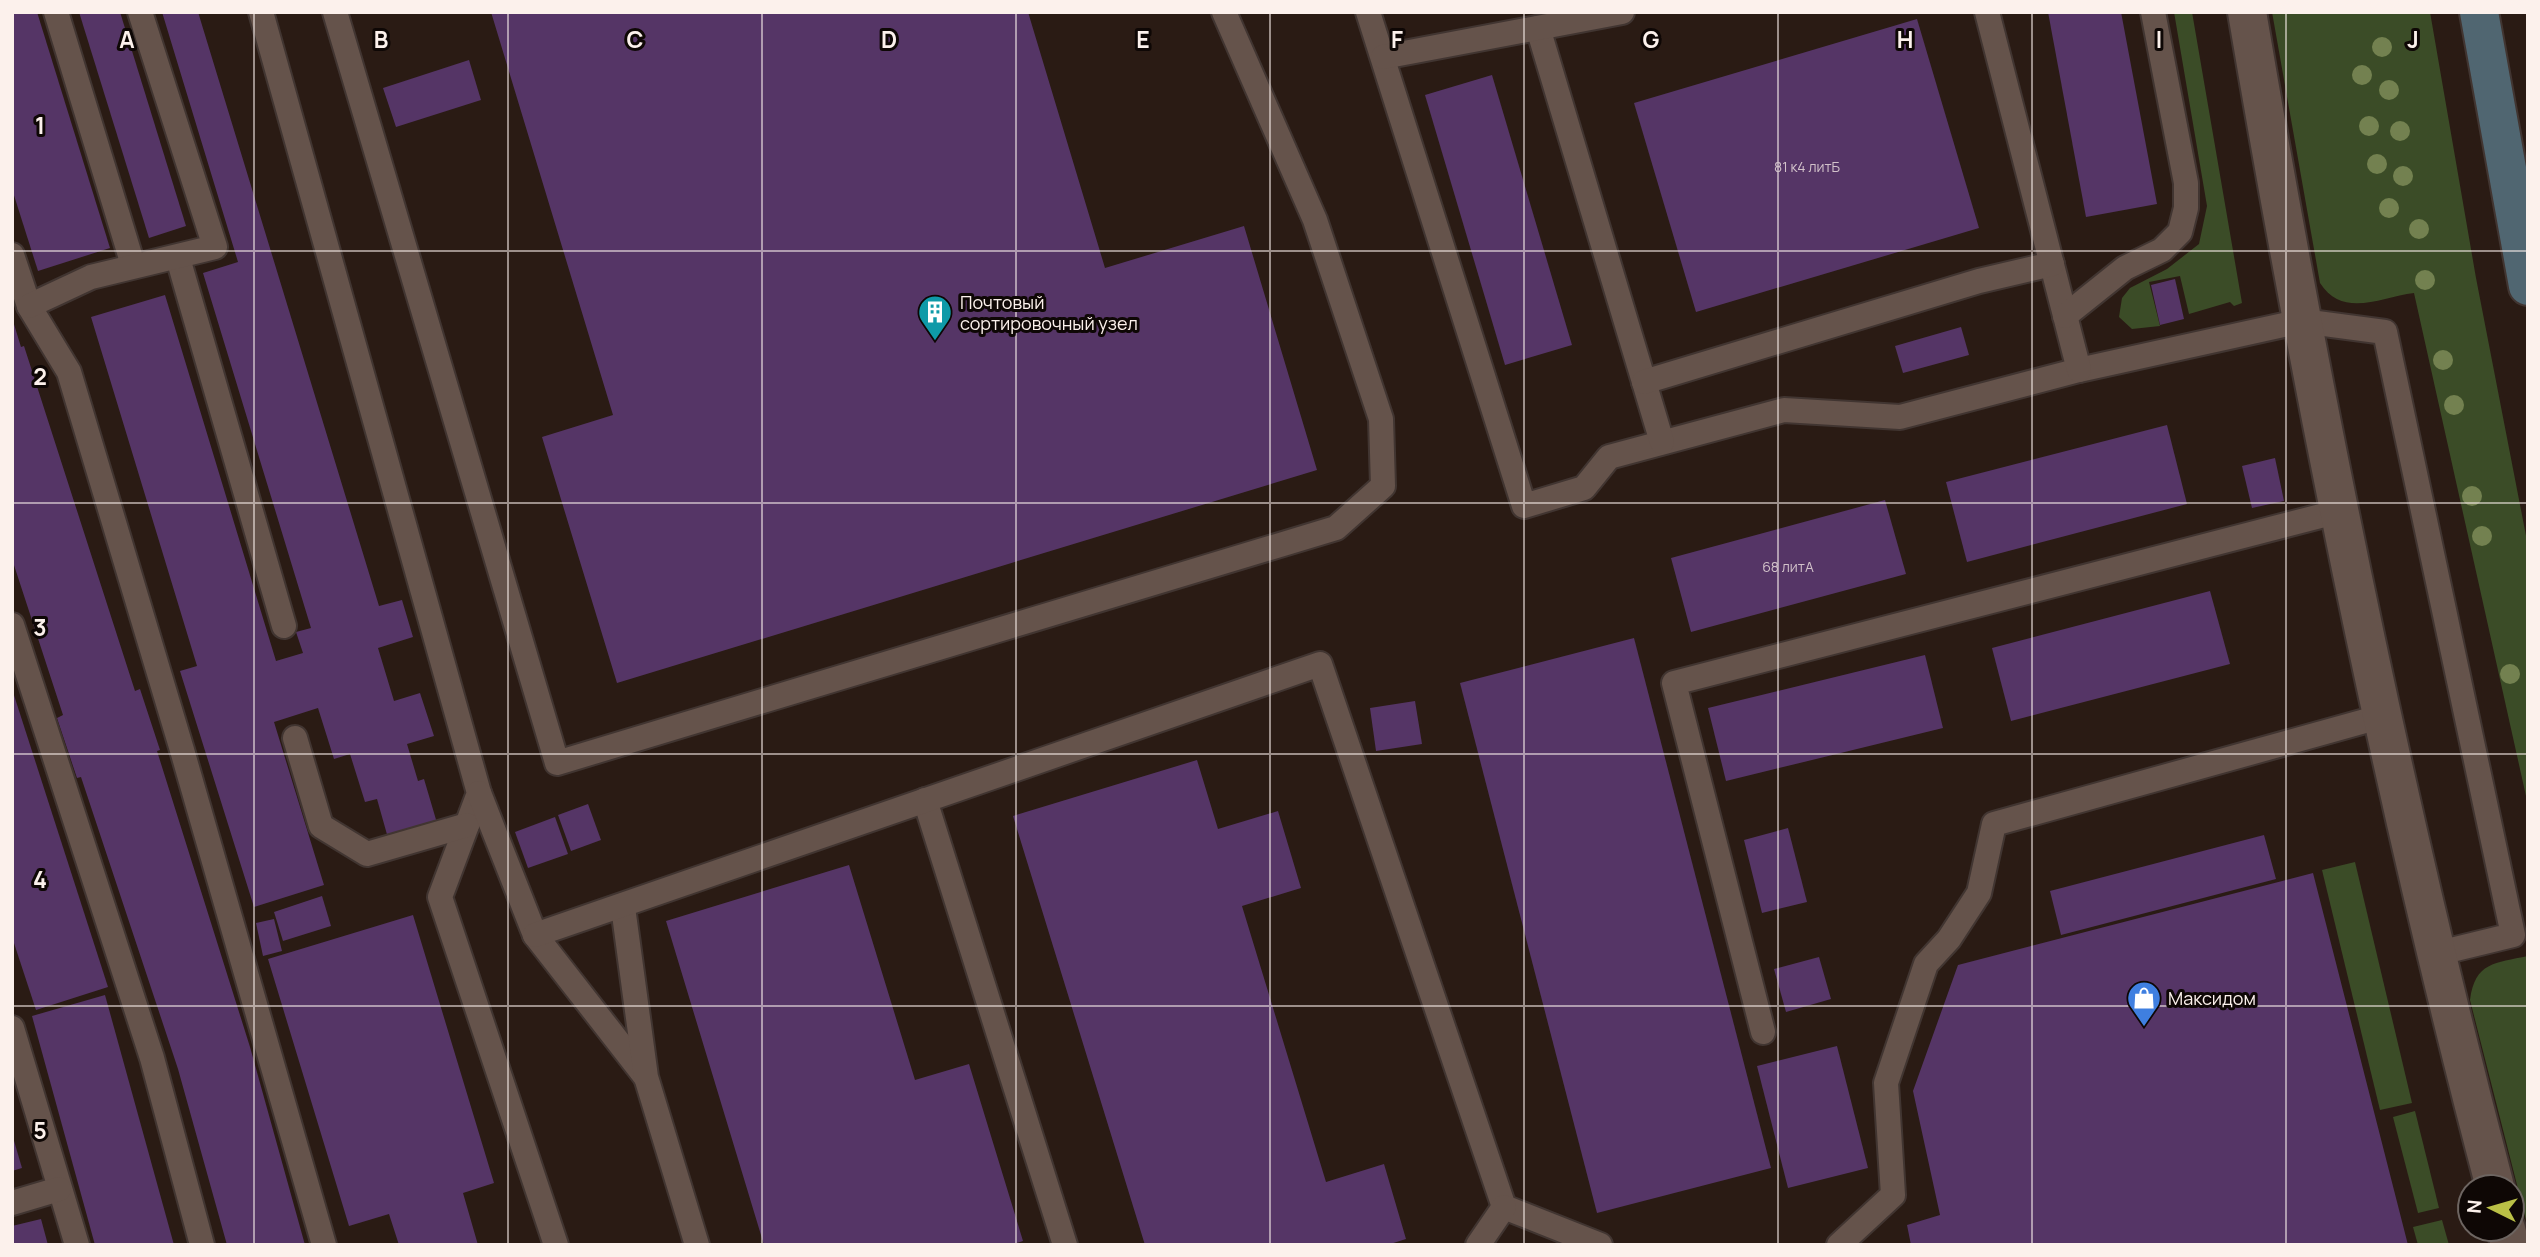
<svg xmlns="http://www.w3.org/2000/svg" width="2540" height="1257" font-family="Manrope,sans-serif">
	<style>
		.green { fill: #3b4c27 }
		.building { fill: #553566 }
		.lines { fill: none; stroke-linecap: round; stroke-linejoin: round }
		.service-casing { stroke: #413531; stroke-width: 28 }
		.minor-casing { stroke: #413531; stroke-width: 42 }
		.secondary-casing { stroke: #413531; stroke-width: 42 }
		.service { stroke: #65534b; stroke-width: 24 }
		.minor { stroke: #65534b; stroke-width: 38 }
		.secondary { stroke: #506671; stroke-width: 38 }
		.tree { fill: #738150 }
		.grid { fill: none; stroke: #fcf1ec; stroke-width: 2; stroke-opacity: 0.55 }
		.labels { text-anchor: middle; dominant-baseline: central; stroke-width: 6; stroke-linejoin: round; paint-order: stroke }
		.number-label { font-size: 14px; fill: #d2c2ca }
		.poi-label { font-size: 18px; fill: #fcf1ec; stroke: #0e0705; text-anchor: start }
		.grid-label { font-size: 23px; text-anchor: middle; font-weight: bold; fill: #fcf1ec; stroke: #0e0705; stroke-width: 6; stroke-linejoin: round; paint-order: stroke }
	</style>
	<rect width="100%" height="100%" fill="#2a1b14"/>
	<g class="green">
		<polygon points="2174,12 2192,12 2242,303 2234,306 2230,302 2189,314 2180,276 2149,282 2160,326 2132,329 2119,317 2122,298 2130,288 2167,269 2199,244 2207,206"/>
		<path d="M2272 12H2430L2476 278 2528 546V805L2414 293C2381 297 2343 319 2320 283Z"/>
		<polygon points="2355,862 2412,1103 2380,1110 2322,870"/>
		<path d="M2528 956V1228L2470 1000C2475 962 2495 963 2528 956Z"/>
		<polygon points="2415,1111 2439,1208 2418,1213 2393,1117"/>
		<polygon points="2442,1220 2449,1245 2418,1245 2413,1227"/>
	</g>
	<g class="building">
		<polygon points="12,12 37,12 110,248 38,271 12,189"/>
		<polygon points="79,12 120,12 186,226 149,238"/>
		<polygon points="162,12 198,12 379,606 402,600 413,637 378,648 394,701 420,693 434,736 407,744 418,781 424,779 437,823 388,838 377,799 365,802 350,754 334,759 318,708 274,722 324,885 254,907 180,671 197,666 91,317 165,295 276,661 303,653 296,632 311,628 203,273 238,262"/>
		<polygon points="491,12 1028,12 1105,268 1244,226 1317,470 617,683 542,437 613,415"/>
		<polygon points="2048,12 2121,12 2157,204 2086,217"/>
		<polygon points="1917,19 1979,228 1696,312 1634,103"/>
		<polygon points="469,60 481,100 396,127 383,88"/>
		<polygon points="1492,75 1572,345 1505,365 1425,95"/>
		<polygon points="2175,279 2184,319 2160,325 2151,285"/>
		<polygon points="13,321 21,347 24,346 135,691 140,689 160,750 157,751 250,1047 305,1245 227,1245 178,1069 81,777 77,778 57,718 63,715 12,559"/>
		<polygon points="1961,327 1969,355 1903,373 1895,346"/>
		<polygon points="2167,425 2187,504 1967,562 1946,482"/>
		<polygon points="2275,458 2284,501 2252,508 2242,466"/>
		<polygon points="1885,500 1906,574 1691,632 1671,558"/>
		<polygon points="2210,591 2230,664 2011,721 1992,648"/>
		<polygon points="1634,638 1771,1168 1597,1213 1460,683"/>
		<polygon points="1925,655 1943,728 1726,781 1708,708"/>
		<polygon points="12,689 108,987 36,1010 12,937"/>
		<polygon points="1415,701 1422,744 1376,751 1370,708"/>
		<polygon points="1197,760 1218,829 1278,811 1301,888 1242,906 1326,1182 1384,1164 1406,1239 1387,1245 1145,1245 1013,816"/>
		<polygon points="588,804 601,840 571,851 558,815"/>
		<polygon points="555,817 568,854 528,868 515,832"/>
		<polygon points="1788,828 1807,902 1762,913 1744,840"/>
		<polygon points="2264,835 2276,879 2061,935 2050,891"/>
		<polygon points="849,865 915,1080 969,1064 1023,1241 1010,1245 764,1245 666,921"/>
		<polygon points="2313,873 2408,1245 1911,1245 1907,1225 1940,1215 1913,1091 1958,965"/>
		<polygon points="322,896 331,926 283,941 274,912"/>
		<polygon points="413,915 494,1183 463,1193 478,1245 399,1245 389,1214 349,1226 268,959"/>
		<polygon points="274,919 282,951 263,956 256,923"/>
		<polygon points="1819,957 1831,999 1786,1012 1774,969"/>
		<polygon points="105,995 174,1245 95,1245 32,1016"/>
		<polygon points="1837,1046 1868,1168 1788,1188 1757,1066"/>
		<polygon points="12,1134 22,1168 12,1171"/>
		<polygon points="41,1219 48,1245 12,1245 12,1226"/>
	</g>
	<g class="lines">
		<g class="service-casing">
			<g id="service">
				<polyline points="56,12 133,265"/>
				<polyline points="261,12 479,793 440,897 556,1245"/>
				<polyline points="335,12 557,763 1336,528 1383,486 1381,419 1315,220 1224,12"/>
				<polyline points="1368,12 1524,506 1584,488 1609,457 1784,410 1900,417 2079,370 2302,321 2385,332 2513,935 2435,954"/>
				<polyline points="1987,12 2079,370"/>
				<polyline points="1538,28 1662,442"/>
				<polyline points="1383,57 1622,12"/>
				<polyline points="12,255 29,306 69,372 182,750 324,1245"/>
				<polyline points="178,258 284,626"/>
				<polyline points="29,306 91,277 215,247 140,12"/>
				<polyline points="2065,316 2125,268 2162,250 2180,232 2186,208 2186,183 2153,12"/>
				<polyline points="1644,382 1979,281 2052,264"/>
				<polyline points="12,625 152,1058 202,1245"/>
				<polyline points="295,738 321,826 367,854 467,825"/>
				<polyline points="479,793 535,935 645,1076"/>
				<polyline points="925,800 1065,1245"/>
				<polyline points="623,907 646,1077 697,1245"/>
				<polyline points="535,935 1320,664 1504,1207 1600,1245"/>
				<polyline points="12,1028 77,1245"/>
				<polyline points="1763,1032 1674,683 2340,511"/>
				<polyline points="12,1203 59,1189"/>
				<polyline points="1478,1245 1504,1207"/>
				<polyline points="1839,1245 1893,1195 1886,1083 1926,964 1949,939 1979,893 1994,824 2383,716"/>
			</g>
		</g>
		<g class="minor-casing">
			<g id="minor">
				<path d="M2247 12C2314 407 2393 800 2495 1187"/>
				<polyline points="2506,1229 2510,1245"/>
			</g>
		</g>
		<g class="secondary-casing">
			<polyline id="secondary" points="2479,12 2528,286"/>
		</g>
		<use href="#service" class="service"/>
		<use href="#minor" class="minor"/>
		<use href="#secondary" class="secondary"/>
	</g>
	<g class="tree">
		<circle cx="2382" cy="47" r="10"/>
		<circle cx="2362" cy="75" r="10"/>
		<circle cx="2389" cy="90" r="10"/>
		<circle cx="2369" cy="126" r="10"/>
		<circle cx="2400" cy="131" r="10"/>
		<circle cx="2377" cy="164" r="10"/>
		<circle cx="2403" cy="176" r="10"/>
		<circle cx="2389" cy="208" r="10"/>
		<circle cx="2419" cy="229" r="10"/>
		<circle cx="2425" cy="280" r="10"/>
		<circle cx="2443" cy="360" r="10"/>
		<circle cx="2454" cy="405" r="10"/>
		<circle cx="2472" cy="496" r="10"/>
		<circle cx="2482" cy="536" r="10"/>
		<circle cx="2510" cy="674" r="10"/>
	</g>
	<path class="grid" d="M254 12V1245M508 12V1245M762 12V1245M1016 12V1245M1270 12V1245M1524 12V1245M1778 12V1245M2032 12V1245M2286 12V1245M12 251H2528M12 503H2528M12 754H2528M12 1006H2528"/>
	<defs>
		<g id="building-pin" transform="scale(1.75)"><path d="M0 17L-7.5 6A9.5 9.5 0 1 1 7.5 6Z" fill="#0f9aa8" stroke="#0e0705"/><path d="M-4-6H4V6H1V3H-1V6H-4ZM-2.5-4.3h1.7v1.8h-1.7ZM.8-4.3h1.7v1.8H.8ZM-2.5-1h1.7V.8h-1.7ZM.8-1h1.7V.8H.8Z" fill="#fff"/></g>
		<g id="shop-pin" transform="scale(1.75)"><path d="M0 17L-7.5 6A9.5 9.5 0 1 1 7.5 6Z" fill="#3f7fe0" stroke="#0e0705"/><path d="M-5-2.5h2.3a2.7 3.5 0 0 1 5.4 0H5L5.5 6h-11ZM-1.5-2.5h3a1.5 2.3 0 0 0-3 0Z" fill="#fff"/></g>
	</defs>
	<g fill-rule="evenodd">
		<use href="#building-pin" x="935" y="312"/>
		<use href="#shop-pin" x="2144" y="998"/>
	</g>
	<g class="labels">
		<g class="number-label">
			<text x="1807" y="166">81 к4 литБ</text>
			<text x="1788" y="566">68 литА</text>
		</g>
		<g class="poi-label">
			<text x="960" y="302">Почтовый<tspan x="960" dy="21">сортировочный узел</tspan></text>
			<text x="2168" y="998">Максидом</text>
		</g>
	</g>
	<g class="grid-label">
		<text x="127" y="48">A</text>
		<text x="381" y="48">B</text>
		<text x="635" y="48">C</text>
		<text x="889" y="48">D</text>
		<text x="1143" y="48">E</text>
		<text x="1397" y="48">F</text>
		<text x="1651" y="48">G</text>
		<text x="1905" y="48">H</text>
		<text x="2159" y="48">I</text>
		<text x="2413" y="48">J</text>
		<text x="40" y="134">1</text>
		<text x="40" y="385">2</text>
		<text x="40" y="636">3</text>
		<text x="40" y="888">4</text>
		<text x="40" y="1139">5</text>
	</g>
	<rect width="2540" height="1257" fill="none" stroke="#fcf1ec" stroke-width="28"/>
	<g transform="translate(2491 1208) rotate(275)"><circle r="33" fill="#0e0705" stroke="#6d6561" stroke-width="2"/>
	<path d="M0-5L12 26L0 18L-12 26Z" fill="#bac046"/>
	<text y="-10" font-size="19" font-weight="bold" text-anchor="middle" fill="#fcf1ec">N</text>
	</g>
</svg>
